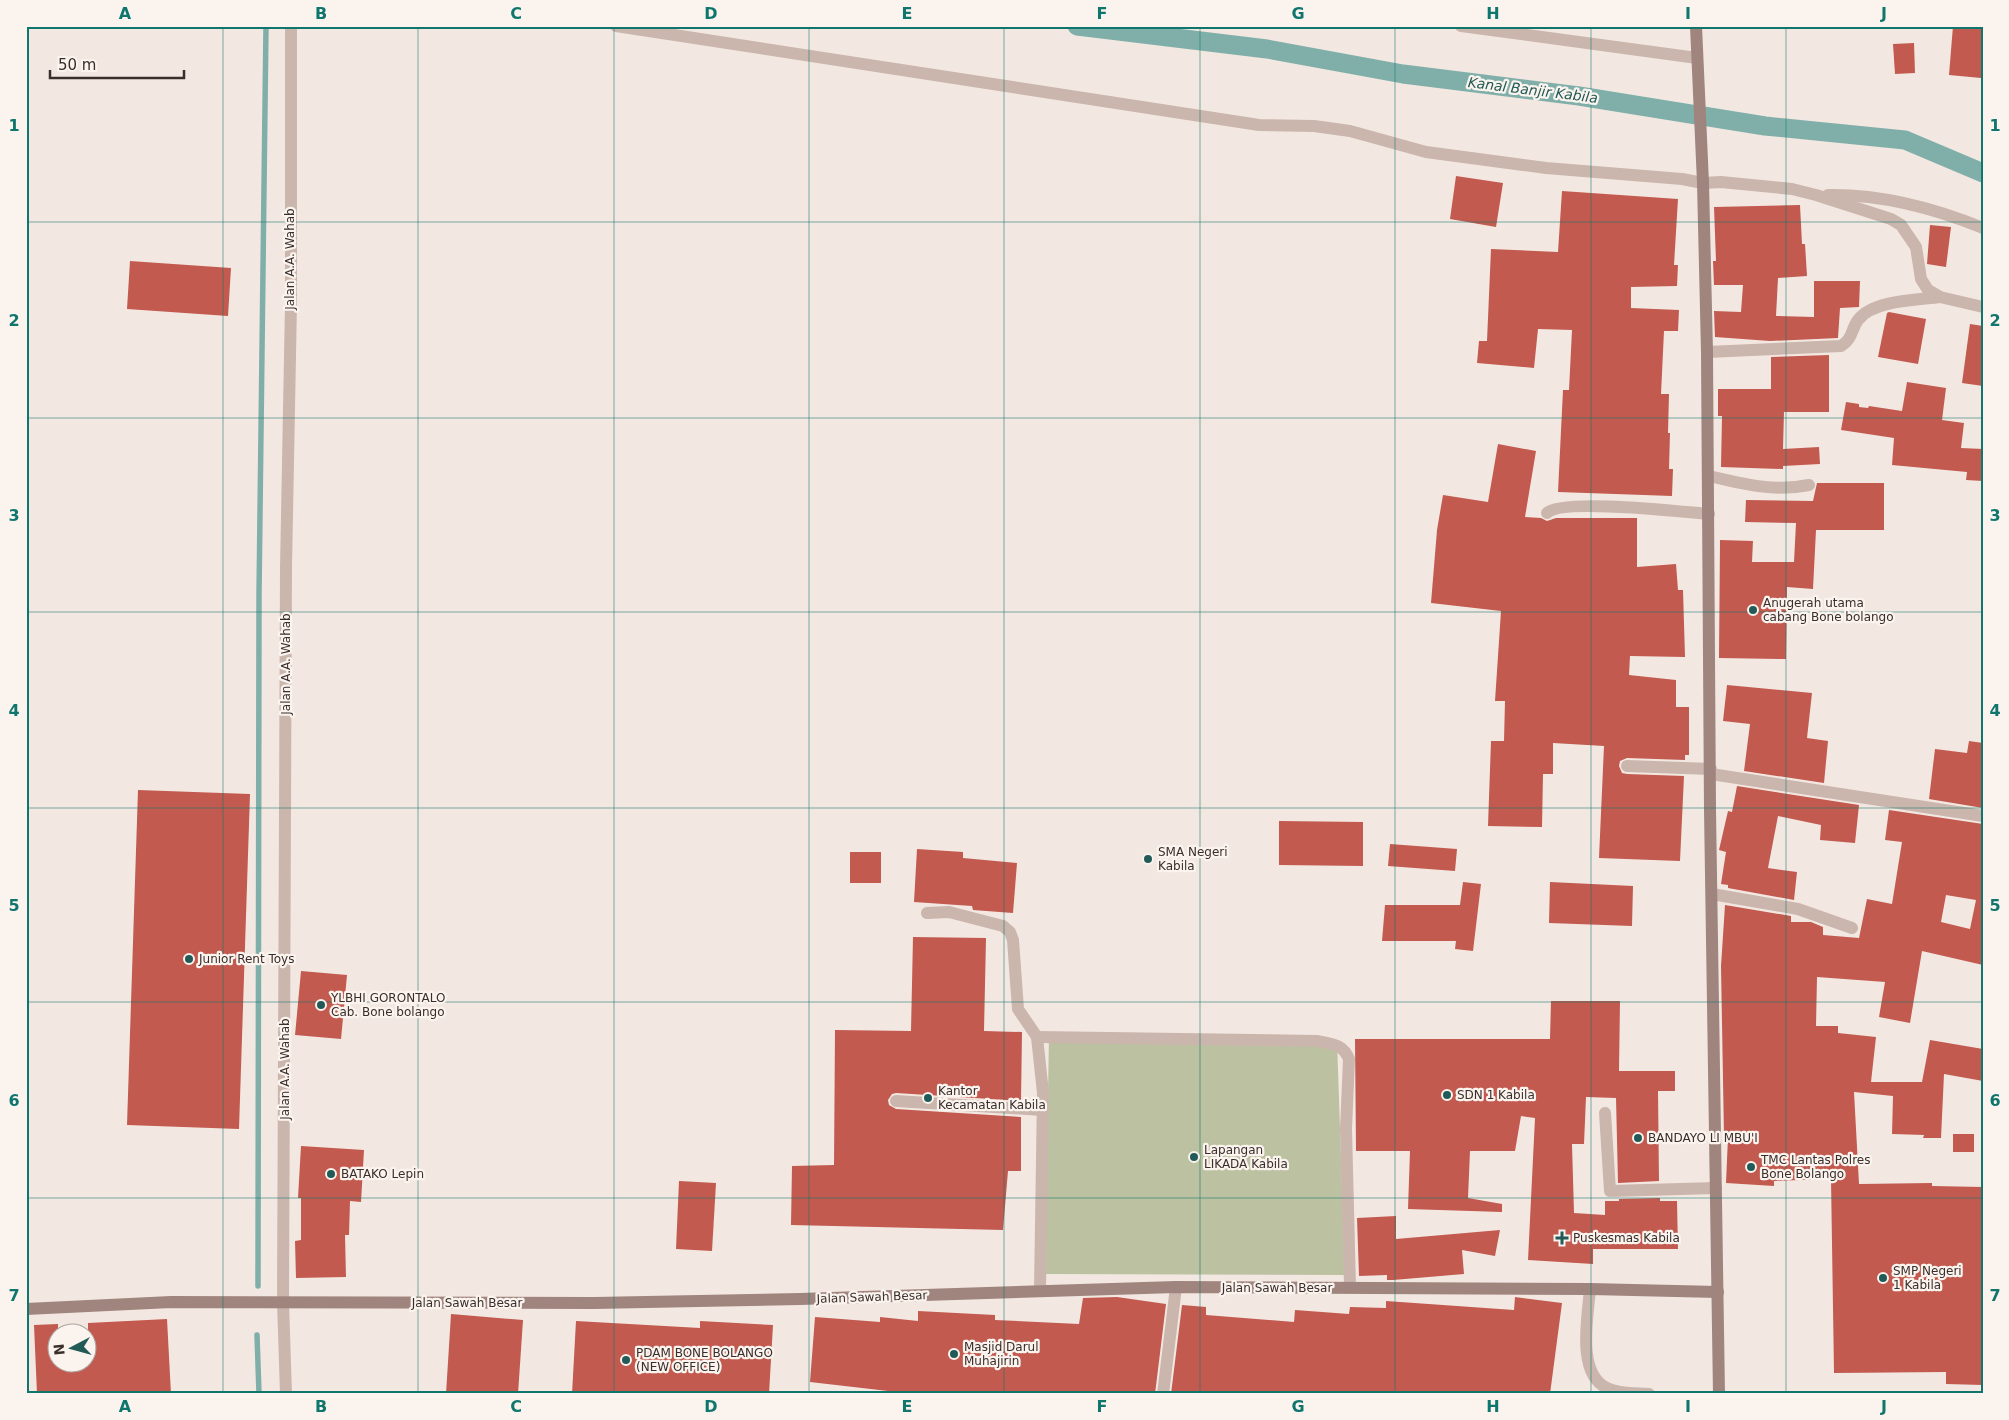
<svg xmlns="http://www.w3.org/2000/svg" width="2009" height="1420" font-family="'DejaVu Sans',sans-serif">
	<style>
		.green { fill: #bcc2a1 }
		.lines { fill: none; stroke-linecap: round; stroke-linejoin: round }
		.stream { stroke: #80afaa; stroke-width: 5.5 }
		.canal { stroke: #80afaa; stroke-width: 19 }
		.building { fill: #c25a4f; fill-rule: evenodd }
		.minor { stroke: #cbb6ad; stroke-width: 12 }
		.secondary { stroke: #9f857e; stroke-width: 12 }
		.grid { fill: none; stroke: #0f766e; stroke-width: 1; stroke-opacity: 0.55 }
		.poi-dot { fill: #215a56; stroke: #faf3ee; stroke-width: 2 }
		.labels { text-anchor: middle; dominant-baseline: central; stroke-width: 4.5; stroke-linejoin: round; paint-order: stroke }
		.street-label { font-size: 12px; fill: #3a2e2b; stroke: #faf3ee }
		.poi-label { font-size: 12px; fill: #3a2e2b; stroke: #faf3ee; text-anchor: start }
		.water-label { font-size: 14px; font-style: italic; fill: #215a56; stroke: #faf3ee }
		.neatline { fill: none; stroke: #0f766e; stroke-width: 2 }
		.grid-label { font-size: 16px; text-anchor: middle; font-weight: bold; fill: #0f766e }
	</style>
	<rect width="100%" height="100%" fill="#f3e8e1"/>
	<polygon class="green" points="1049,1034 1337,1040 1345,1275 1045,1274"/>
	<g class="lines">
		<g class="stream">
			<polyline points="258,1286 259,594 266,26"/>
			<polyline points="257,1335 259,1394"/>
		</g>
		<polyline class="canal" points="1077,26 1267,49 1403,74 1579,96 1765,126 1905,140 1983,173"/>
	</g>
	<g class="building">
		<polygon points="1953,26 1983,26 1981,78 1949,75"/>
		<polygon points="1914,43 1915,73 1895,74 1893,44"/>
		<polygon points="1456,176 1503,183 1496,227 1450,219"/>
		<polygon points="1562,191 1678,199 1674,265 1678,265 1677,286 1631,287 1631,308 1679,310 1678,331 1664,331 1661,394 1669,394 1668,433 1670,433 1669,469 1673,469 1672,496 1558,492 1563,390 1569,390 1572,330 1538,329 1534,368 1477,363 1479,341 1487,341 1491,249 1558,252"/>
		<polygon points="1800,205 1802,244 1805,244 1807,276 1778,278 1776,316 1814,317 1814,281 1860,281 1859,307 1840,308 1838,338 1770,341 1715,337 1714,311 1741,312 1743,285 1714,285 1713,261 1716,261 1714,207"/>
		<polygon points="1930,225 1951,227 1946,267 1927,264"/>
		<polygon points="130,261 231,268 228,316 127,309"/>
		<polygon points="1889,312 1926,319 1918,364 1878,357 1887,313"/>
		<polygon points="1970,324 1983,326 1983,386 1962,383"/>
		<polygon points="1829,355 1829,412 1784,412 1783,449 1819,447 1820,464 1783,466 1783,469 1721,467 1722,416 1718,416 1718,389 1771,389 1771,357"/>
		<polygon points="1907,382 1946,388 1942,420 1964,423 1961,448 1983,449 1983,481 1966,480 1967,472 1892,465 1894,438 1841,430 1846,402 1859,404 1859,407 1868,408 1869,406 1902,411"/>
		<polygon points="1498,444 1536,451 1525,517 1541,518 1547,521 1556,518 1637,518 1637,567 1676,564 1678,590 1683,590 1685,657 1630,656 1629,675 1676,680 1676,707 1689,707 1689,755 1685,755 1685,760 1627,758 1620,761 1619,766 1622,773 1627,774 1684,776 1680,861 1599,858 1604,746 1553,743 1553,774 1543,774 1542,827 1488,826 1491,741 1504,741 1505,701 1495,701 1501,611 1431,603 1437,530 1443,495 1488,502"/>
		<polygon points="1817,483 1884,483 1884,530 1816,530 1813,589 1787,587 1786,659 1719,658 1720,540 1753,541 1752,562 1794,562 1796,523 1745,522 1746,500 1813,501"/>
		<polygon points="1727,685 1812,693 1807,738 1828,741 1824,783 1744,771 1750,724 1723,721"/>
		<polygon points="1969,741 1983,743 1983,808 1929,799 1935,749 1967,753"/>
		<polygon points="1737,786 1859,805 1855,843 1820,840 1821,825 1778,816 1768,868 1797,872 1794,900 1728,888 1728,885 1721,884 1726,852 1719,850 1728,811 1732,812"/>
		<polygon points="138,790 250,794 239,1129 127,1125"/>
		<path d="M1889 810 1983 824V965L1922 951 1910 1023 1879 1017 1885 982 1817 977 1816 1026H1838V1033L1876 1037 1871 1082H1922L1930 1040 1983 1049V1081L1944 1074 1941 1138H1923L1924 1135 1892 1134 1893 1096 1854 1092 1859 1184 1932 1183V1186L1983 1187V1385L1946 1384V1372L1834 1373 1831 1179 1774 1181V1186L1726 1183 1728 1137H1724L1721 966 1725 905 1791 916V922H1811L1823 927V935L1859 938 1867 899 1892 904 1902 842 1885 840ZM1946 895 1976 900 1970 929 1941 922Z"/>
		<polygon points="1279,821 1363,822 1363,866 1279,865"/>
		<polygon points="1390,844 1457,849 1455,871 1388,866"/>
		<polygon points="917,849 963,852 963,858 1017,863 1013,913 973,910 972,906 914,902"/>
		<rect x="850" y="852" width="31" height="31"/>
		<polygon points="1463,882 1481,884 1473,951 1455,949 1456,941 1382,941 1385,905 1460,905"/>
		<polygon points="1550,882 1633,886 1632,926 1549,923"/>
		<polygon points="913,937 986,938 984,1031 1022,1032 1021,1101 896,1093 892,1094 888,1100 889,1105 896,1109 1021,1117 1021,1171 1008,1171 1003,1230 791,1225 792,1166 834,1165 835,1030 911,1031"/>
		<polygon points="301,971 347,975 341,1039 295,1035"/>
		<polygon points="1551,1001 1620,1001 1619,1071 1675,1071 1675,1091 1658,1091 1659,1181 1618,1183 1616,1098 1586,1097 1584,1144 1572,1144 1574,1213 1605,1215 1605,1201 1619,1201 1619,1199 1660,1198 1660,1201 1677,1201 1678,1249 1593,1249 1593,1264 1528,1260 1535,1118 1521,1116 1515,1151 1470,1151 1468,1198 1502,1204 1502,1212 1408,1209 1410,1151 1356,1151 1355,1039 1550,1039"/>
		<rect x="1953" y="1134" width="21" height="18"/>
		<polygon points="301,1146 364,1150 361,1202 350,1201 349,1235 345,1235 346,1277 296,1278 295,1241 301,1240 301,1198 298,1198"/>
		<polygon points="679,1181 716,1183 712,1251 676,1249"/>
		<polygon points="1396,1216 1396,1239 1500,1230 1495,1256 1462,1250 1464,1274 1393,1280 1387,1280 1387,1275 1359,1276 1357,1218"/>
		<polygon points="1117,1297 1166,1304 1155,1394 914,1394 810,1382 815,1317 880,1322 880,1317 918,1321 918,1311 995,1315 995,1320 1079,1324 1083,1298"/>
		<polygon points="1515,1297 1562,1303 1550,1394 1488,1392 1488,1394 1171,1394 1182,1305 1206,1307 1206,1315 1294,1322 1295,1310 1349,1314 1350,1307 1386,1308 1386,1301 1514,1310"/>
		<polygon points="451,1314 523,1320 518,1394 446,1394"/>
		<polygon points="167,1319 171,1394 37,1394 34,1325 58,1324 58,1362 88,1362 88,1323"/>
		<polygon points="576,1321 700,1328 700,1321 773,1325 769,1394 572,1394"/>
	</g>
	<g class="lines">
		<g class="minor">
			<polyline points="616,26 1259,125 1314,126 1350,131 1426,152 1546,168 1682,179 1703,183 1721,182 1792,189 1816,195 1891,219 1901,225 1916,247 1921,279 1928,290 1940,297 1983,307"/>
			<polyline points="1461,26 1697,58"/>
			<path d="M1828 195C1880 194 1934 208 1983 228"/>
			<path d="M1707 352 1841 346C1853 339 1851 329 1858 320 1873 300 1918 300 1940 297"/>
			<path d="M1709 476C1743 484 1774 492 1809 485"/>
			<path d="M1547 513C1562 498 1683 512 1709 514"/>
			<polyline points="1627,766 1711,769"/>
			<polyline points="1711,774 1983,816"/>
			<polyline points="1712,894 1798,909 1852,928"/>
			<polyline points="927,913 949,912 1003,926 1010,932 1013,940 1018,1009 1037,1037 1043,1093 1040,1290"/>
			<path d="M1037 1037 1318 1041C1332 1044 1343 1044 1349 1059L1346 1129 1350 1287"/>
			<polyline points="896,1101 1043,1110"/>
			<polyline points="1605,1113 1610,1191 1716,1188"/>
			<path d="M1590 1289C1588 1316 1576 1374 1607 1388 1619 1394 1635 1393 1649 1394"/>
			<polyline points="286,1394 283,1302 286,568 291,303 291,26"/>
			<polyline points="1163,1394 1176,1287"/>
		</g>
		<g class="secondary">
			<polyline points="1696,26 1703,183 1707,352 1710,810 1719,1394"/>
			<polyline points="26,1309 171,1302 594,1303 800,1299 1176,1287 1590,1289 1718,1292"/>
		</g>
	</g>
	<path class="grid" d="M223 26V1394M418 26V1394M614 26V1394M809 26V1394M1004 26V1394M1200 26V1394M1395 26V1394M1591 26V1394M1786 26V1394M26 222H1983M26 418H1983M26 612H1983M26 808H1983M26 1002H1983M26 1198H1983"/>
	<g class="poi-dot">
		<circle cx="1753" cy="610" r="5"/>
		<circle cx="1148" cy="859" r="5"/>
		<circle cx="189" cy="959" r="5"/>
		<circle cx="321" cy="1005" r="5"/>
		<circle cx="1447" cy="1095" r="5"/>
		<circle cx="928" cy="1098" r="5"/>
		<circle cx="1638" cy="1138" r="5"/>
		<circle cx="1194" cy="1157" r="5"/>
		<circle cx="1751" cy="1167" r="5"/>
		<circle cx="331" cy="1174" r="5"/>
		<path d="M1559.5 1230.5h5v5h5v5h-5v5h-5v-5h-5v-5h5z"/>
		<circle cx="1883" cy="1278" r="5"/>
		<circle cx="954" cy="1354" r="5"/>
		<circle cx="626" cy="1360" r="5"/>
	</g>
	<g class="labels">
		<g class="street-label">
			<text transform="translate(290 259) rotate(-90)">Jalan A.A. Wahab</text>
			<text transform="translate(286 664) rotate(-90)">Jalan A.A. Wahab</text>
			<text transform="translate(285 1069) rotate(-90)">Jalan A.A. Wahab</text>
			<text x="1277" y="1288">Jalan Sawah Besar</text>
			<text transform="translate(872 1297) rotate(-2)">Jalan Sawah Besar</text>
			<text x="467" y="1303">Jalan Sawah Besar</text>
		</g>
		<g class="poi-label">
			<text x="1763" y="603">Anugerah utama<tspan x="1763" dy="14">cabang Bone bolango</tspan></text>
			<text x="1158" y="852">SMA Negeri<tspan x="1158" dy="14">Kabila</tspan></text>
			<text x="199" y="959">Junior Rent Toys</text>
			<text x="331" y="998">YLBHI GORONTALO<tspan x="331" dy="14">Cab. Bone bolango</tspan></text>
			<text x="938" y="1091">Kantor<tspan x="938" dy="14">Kecamatan Kabila</tspan></text>
			<text x="1457" y="1095">SDN 1 Kabila</text>
			<text x="1648" y="1138">BANDAYO LI MBU'I</text>
			<text x="1204" y="1150">Lapangan<tspan x="1204" dy="14">LIKADA Kabila</tspan></text>
			<text x="1761" y="1160">TMC Lantas Polres<tspan x="1761" dy="14">Bone Bolango</tspan></text>
			<text x="341" y="1174">BATAKO Lepin</text>
			<text x="1573" y="1238">Puskesmas Kabila</text>
			<text x="1893" y="1271">SMP Negeri<tspan x="1893" dy="14">1 Kabila</tspan></text>
			<text x="964" y="1347">Masjid Darul<tspan x="964" dy="14">Muhajirin</tspan></text>
			<text x="636" y="1353">PDAM BONE BOLANGO<tspan x="636" dy="14">(NEW OFFICE)</tspan></text>
		</g>
		<g class="water-label">
			<text transform="translate(1533 90) rotate(7)">Kanal Banjir Kabila</text>
		</g>
	</g>
	<rect width="2009" height="1420" fill="none" stroke="#faf3ee" stroke-width="55"/>
	<g transform="translate(72 1348) rotate(264)"><circle r="24" fill="#faf3ee" stroke="#ada4a0"/>
	<path d="M0-4L9 19L0 12L-9 19Z" fill="#215a56"/>
	<text y="-8" font-size="14" font-weight="bold" text-anchor="middle" fill="#3a2e2b">N</text>
	</g>
	<path d="M50 70v8h134v-8" fill="none" stroke="#3a2e2b" stroke-width="2.5"/>
	<text x="58" y="70" font-size="15" fill="#3a2e2b" stroke="#faf3ee" stroke-width="4" paint-order="stroke">50 m</text>
	<rect x="28" y="28" width="1954" height="1364" class="neatline"/>
	<g class="grid-label">
		<text x="125" y="19">A</text>
		<text x="321" y="19">B</text>
		<text x="516" y="19">C</text>
		<text x="711" y="19">D</text>
		<text x="907" y="19">E</text>
		<text x="1102" y="19">F</text>
		<text x="1298" y="19">G</text>
		<text x="1493" y="19">H</text>
		<text x="1688" y="19">I</text>
		<text x="1884" y="19">J</text>
		<text x="14" y="131">1</text>
		<text x="1995" y="131">1</text>
		<text x="14" y="326">2</text>
		<text x="1995" y="326">2</text>
		<text x="14" y="521">3</text>
		<text x="1995" y="521">3</text>
		<text x="14" y="716">4</text>
		<text x="1995" y="716">4</text>
		<text x="14" y="911">5</text>
		<text x="1995" y="911">5</text>
		<text x="14" y="1106">6</text>
		<text x="1995" y="1106">6</text>
		<text x="14" y="1301">7</text>
		<text x="1995" y="1301">7</text>
		<text x="125" y="1412">A</text>
		<text x="321" y="1412">B</text>
		<text x="516" y="1412">C</text>
		<text x="711" y="1412">D</text>
		<text x="907" y="1412">E</text>
		<text x="1102" y="1412">F</text>
		<text x="1298" y="1412">G</text>
		<text x="1493" y="1412">H</text>
		<text x="1688" y="1412">I</text>
		<text x="1884" y="1412">J</text>
	</g>
</svg>
